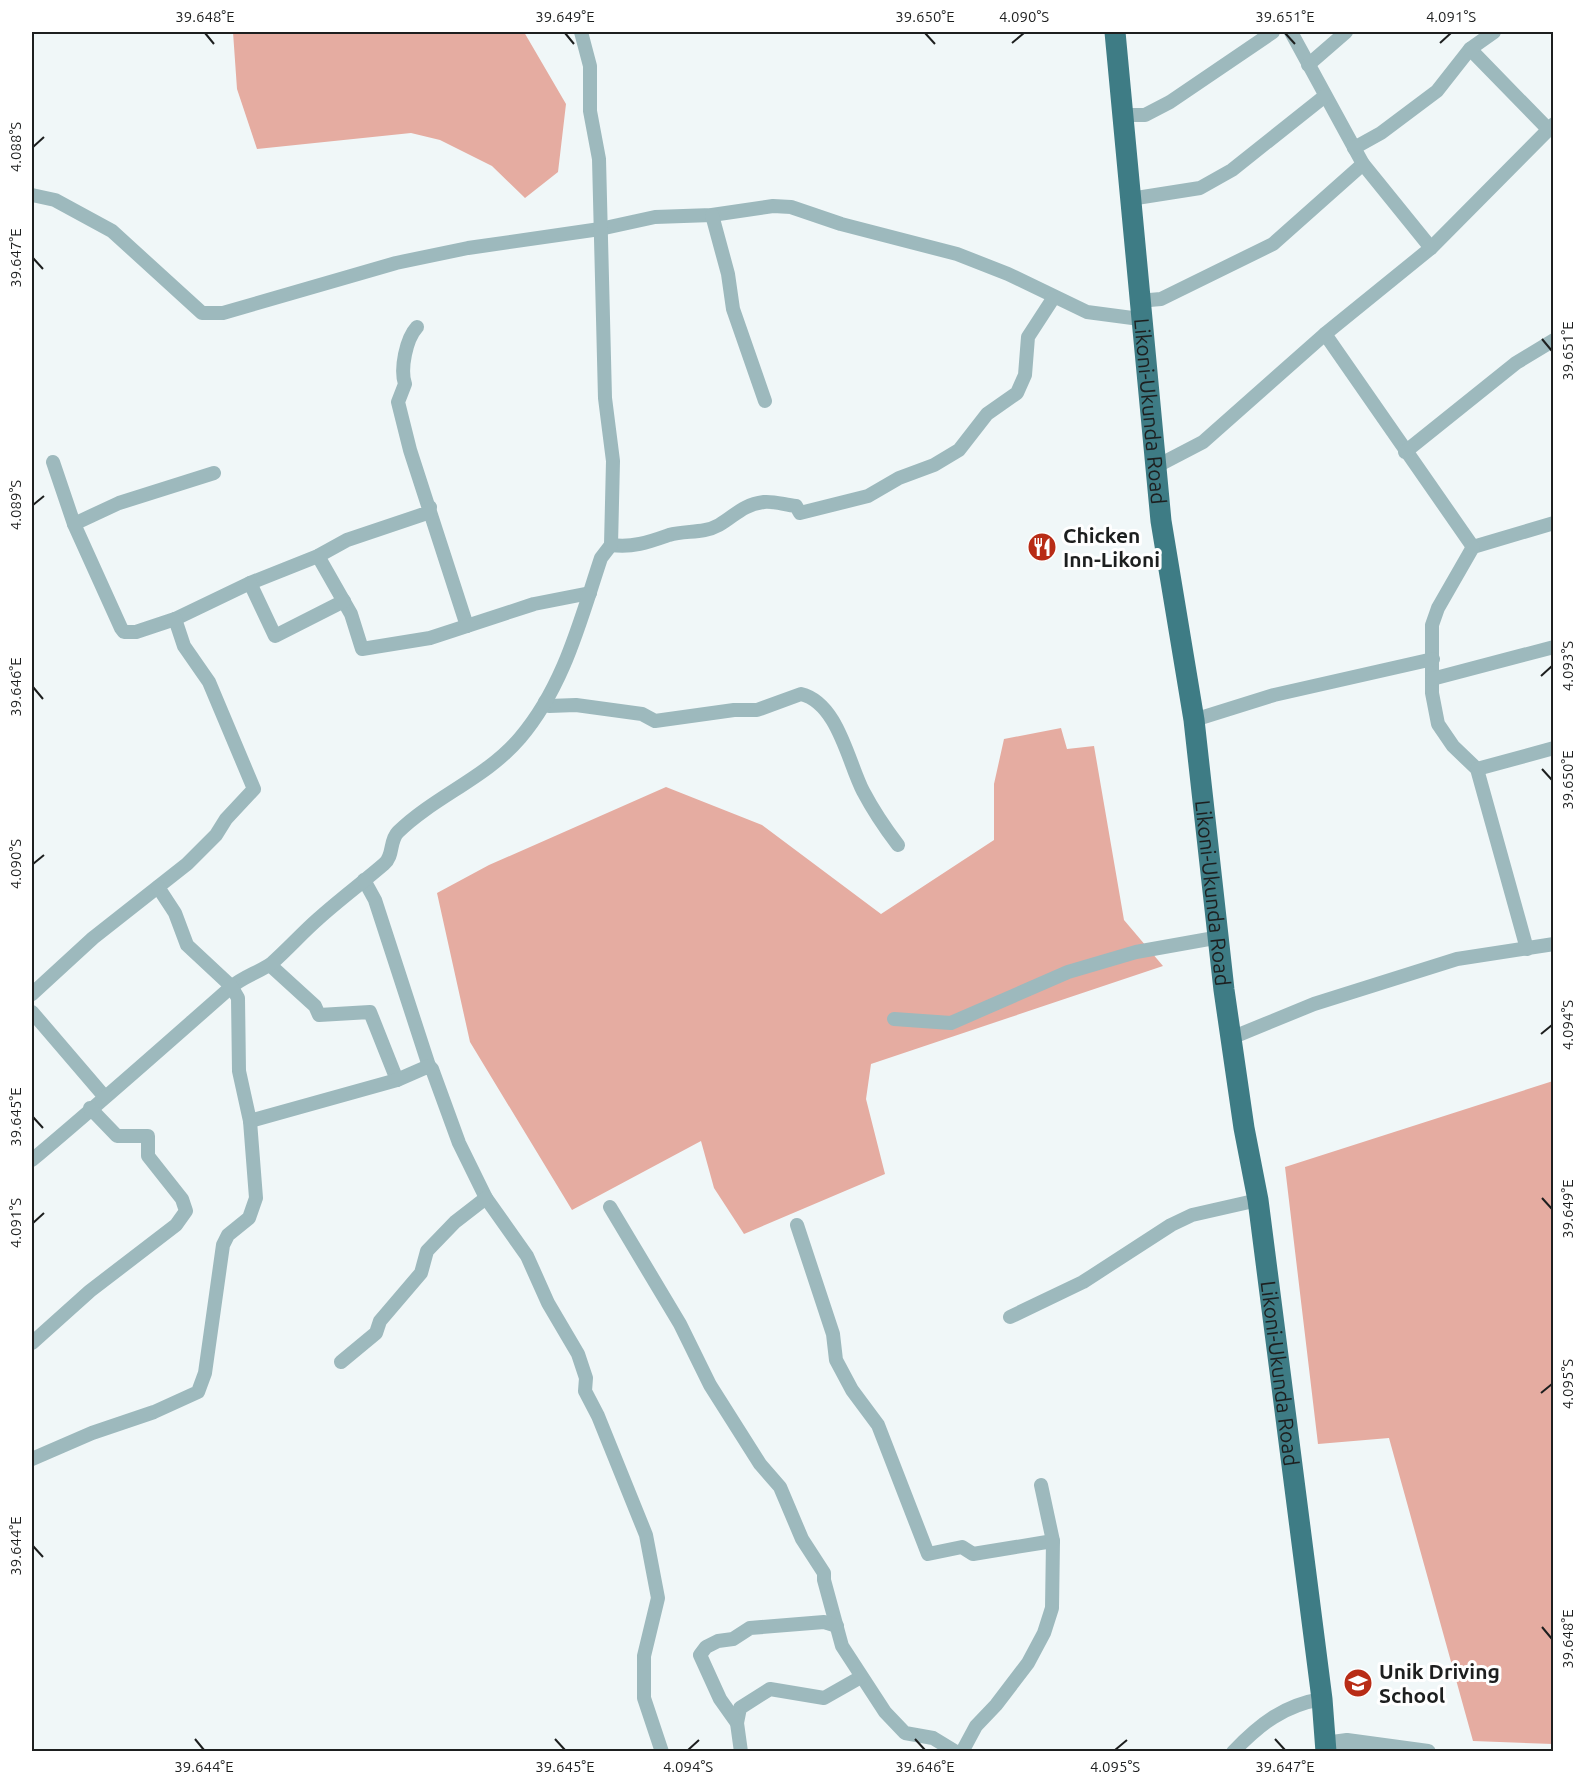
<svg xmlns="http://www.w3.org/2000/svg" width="1585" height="1783" font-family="Ubuntu,sans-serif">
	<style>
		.forest { fill: #e5aca1 }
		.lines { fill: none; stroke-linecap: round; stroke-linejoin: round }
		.minor { stroke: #9db9bd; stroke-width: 14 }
		.tertiary { stroke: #9db9bd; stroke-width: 16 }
		.trunk { stroke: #3e7c85; stroke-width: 21 }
		.ticks { fill: none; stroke: #1d1f1f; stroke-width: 2 }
		.labels { text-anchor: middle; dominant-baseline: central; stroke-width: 6; stroke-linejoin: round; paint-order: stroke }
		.street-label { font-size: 21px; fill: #1d1f1f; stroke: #fff }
		.poi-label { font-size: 21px; font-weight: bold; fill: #1d1f1f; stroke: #fff; text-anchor: start }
		.neatline { fill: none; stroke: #1d1f1f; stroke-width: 2 }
		.ticks-label { font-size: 15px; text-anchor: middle; fill: #1d1f1f }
	</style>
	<rect width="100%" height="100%" fill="#f0f7f8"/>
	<g class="forest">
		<polygon points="233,32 524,32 566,104 558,172 525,198 492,166 440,140 411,133 257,149 237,89"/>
		<polygon points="1061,728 1067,749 1094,746 1124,920 1163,966 871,1064 866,1099 885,1174 744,1234 714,1188 701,1141 572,1210 470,1042 437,893 489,865 666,787 762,825 881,914 994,840 994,784 1004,739"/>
		<polygon points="1553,1081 1553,1744 1473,1741 1389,1438 1318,1444 1285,1167"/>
	</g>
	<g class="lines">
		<g class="minor">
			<polyline points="1291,32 1363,164 1431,248"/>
			<polyline points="1470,49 1548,129"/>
			<polyline points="1308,65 1346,32"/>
			<polyline points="1122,115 1145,115 1170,102 1273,32"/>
			<polyline points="1354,148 1381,133 1437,91 1470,49 1494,32"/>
			<polyline points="32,195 55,200 112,231 202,313 223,313 396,263 468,248 600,229 655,217 712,215 773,206 791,207 841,224 957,254 1008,274 1087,312 1140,319"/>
			<polyline points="1130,199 1200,188 1232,170 1325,96"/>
			<polyline points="712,215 728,274 733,309 765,401"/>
			<polyline points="1138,301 1161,299 1273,244 1363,164"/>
			<path d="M417 327C406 339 400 369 405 384L398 402 410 450 467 626"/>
			<polyline points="1325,334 1473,547 1554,523"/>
			<polyline points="1405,452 1516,363 1554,340"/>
			<polyline points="1155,467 1203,442 1325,334 1431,248 1554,124"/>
			<polyline points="74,524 119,503 214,473"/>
			<path d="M611 545C633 548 649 542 669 535 686 530 703 534 719 525 736 515 742 505 764 502 774 501 785 505 796 506L800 513 868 496 899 478 934 465 959 450 987 414 1017 393 1025 375 1028 337 1054 297"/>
			<polyline points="1473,547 1438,608 1432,625 1432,693 1438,724 1453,746 1477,769 1527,949"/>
			<polyline points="318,556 351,614 362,649 430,638 534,604 590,593"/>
			<polyline points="250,583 318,556 347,540 427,513 430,507"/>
			<polyline points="175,619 250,583 275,636 344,601"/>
			<polyline points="1432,679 1554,647"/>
			<path d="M545 702 549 706 576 705 642 714 655 721 734 710H757L801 694C838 703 848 762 863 791 873 810 885 828 898 845"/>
			<polyline points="1194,720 1274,695 1433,659"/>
			<polyline points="1477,769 1554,748"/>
			<polyline points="364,880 375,900 429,1066"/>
			<polyline points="270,965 315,1006 319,1015 370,1012 397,1080"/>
			<polyline points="32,994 93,938 187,864 216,835 226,819 254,789 209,682 184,646 175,619 136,632 124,632 121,628 74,524 53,462"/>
			<polyline points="32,1012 104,1096"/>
			<polyline points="894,1019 951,1023 1068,972 1136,952 1220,937"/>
			<polyline points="1231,1038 1314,1004 1457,959 1554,944"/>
			<polyline points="250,1121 397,1080 429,1066 432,1069 459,1143 486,1198 527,1256 548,1303 578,1354 586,1378 585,1391 598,1416 646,1535 658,1598 644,1656 644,1698 662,1752"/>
			<path d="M32 1160C99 1104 164 1046 230 988 242 977 260 972 272 963 288 949 302 933 318 919 339 900 362 883 384 864 394 856 389 841 398 832 435 796 486 778 520 738 564 686 580 621 601 558L611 545 613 461 605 398 599 159 590 111V66L581 32"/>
			<polyline points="610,1207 680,1324 710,1385 760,1464 780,1487 802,1539 824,1573 824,1580 842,1646 885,1712 905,1733 933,1738 956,1752"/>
			<polyline points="797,1225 833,1334 836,1360 852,1390 878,1425 928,1554 962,1547 973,1554 1053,1541"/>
			<polyline points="1010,1317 1083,1282 1171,1225 1192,1215 1258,1200"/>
			<polyline points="32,1343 90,1291 176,1225 186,1211 182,1199 148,1156 148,1136 117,1136 90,1108"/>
			<polyline points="341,1362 376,1333 380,1321 421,1273 427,1251 455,1222 486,1198"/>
			<polyline points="32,1459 92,1433 154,1412 198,1392 205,1373 223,1245 228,1235 249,1218 256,1198 250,1121 239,1071 238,998 231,986 187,945 175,913 158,887"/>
			<polyline points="737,1723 740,1708 770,1689 824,1698 861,1677"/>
			<polyline points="741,1752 737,1723 720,1699 700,1655 706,1647 718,1641 733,1639 750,1628 824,1622 837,1626"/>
			<polyline points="962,1752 976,1726 996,1705 1028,1663 1044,1633 1052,1608 1053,1541 1041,1485"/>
			<path d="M1233 1752C1260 1724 1284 1705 1322 1699"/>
		</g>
		<polyline class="tertiary" points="1325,1744 1347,1741 1428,1752"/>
		<path class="trunk" id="s1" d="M1115 32 1161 521 1194 720 1224 990 1244 1128 1258 1200 1322 1699 1326 1752"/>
	</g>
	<path class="ticks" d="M205 33 214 44M565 33 574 44M925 33 935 44M1285 33 1295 44M1012 43 1024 33M1440 43 1451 33M33 147 44 137M33 258 43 269M1542 339 1552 351M33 505 44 496M1541 676 1552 666M33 687 43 699M1542 769 1552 780M33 864 44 855M1541 1034 1552 1025M33 1117 43 1128M1542 1198 1552 1209M33 1223 44 1213M1541 1393 1552 1384M33 1546 43 1557M1542 1627 1552 1639M195 1739 204 1750M555 1739 565 1750M915 1739 925 1750M1275 1739 1285 1750M688 1750 699 1740M1115 1750 1127 1740"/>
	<defs>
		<g id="restaurant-disc" transform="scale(1.5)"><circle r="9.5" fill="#b82c16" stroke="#fff"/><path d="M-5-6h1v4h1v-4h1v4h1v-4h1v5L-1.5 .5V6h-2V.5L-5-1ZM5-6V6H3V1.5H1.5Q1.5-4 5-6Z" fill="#fff"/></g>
		<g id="school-disc" transform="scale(1.5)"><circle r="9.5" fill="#b82c16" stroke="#fff"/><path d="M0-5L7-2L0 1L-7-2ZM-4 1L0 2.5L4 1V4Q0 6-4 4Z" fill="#fff"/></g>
	</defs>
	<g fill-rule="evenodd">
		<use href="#restaurant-disc" x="1042" y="547"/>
		<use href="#school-disc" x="1358" y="1683"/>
	</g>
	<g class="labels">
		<g class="street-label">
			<text stroke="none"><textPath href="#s1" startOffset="381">Likoni-Ukunda Road</textPath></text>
			<text stroke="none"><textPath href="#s1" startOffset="867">Likoni-Ukunda Road</textPath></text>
			<text stroke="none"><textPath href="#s1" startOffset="1352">Likoni-Ukunda Road</textPath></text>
		</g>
		<g class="poi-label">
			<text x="1063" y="535">Chicken<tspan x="1063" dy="24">Inn-Likoni</tspan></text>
			<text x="1379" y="1671">Unik Driving<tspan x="1379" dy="24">School</tspan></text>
		</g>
	</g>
	<rect width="1585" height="1783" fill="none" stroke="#ffffff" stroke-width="66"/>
	<rect x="33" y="33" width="1519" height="1717" class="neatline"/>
	<g class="ticks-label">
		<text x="205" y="22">39.648°E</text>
		<text x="565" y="22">39.649°E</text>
		<text x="925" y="22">39.650°E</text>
		<text x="1024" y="22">4.090°S</text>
		<text x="1285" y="22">39.651°E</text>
		<text x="1451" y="22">4.091°S</text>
		<text transform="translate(16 147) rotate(-90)" y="5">4.088°S</text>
		<text transform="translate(16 258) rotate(-90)" y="5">39.647°E</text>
		<text transform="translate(1568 351) rotate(-90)" y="5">39.651°E</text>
		<text transform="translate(16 505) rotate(-90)" y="5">4.089°S</text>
		<text transform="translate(1568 666) rotate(-90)" y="5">4.093°S</text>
		<text transform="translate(16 687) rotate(-90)" y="5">39.646°E</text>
		<text transform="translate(1568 780) rotate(-90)" y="5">39.650°E</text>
		<text transform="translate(16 864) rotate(-90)" y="5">4.090°S</text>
		<text transform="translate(1568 1025) rotate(-90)" y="5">4.094°S</text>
		<text transform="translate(16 1117) rotate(-90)" y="5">39.645°E</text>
		<text transform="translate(1568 1209) rotate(-90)" y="5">39.649°E</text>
		<text transform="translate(16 1223) rotate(-90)" y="5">4.091°S</text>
		<text transform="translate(1568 1384) rotate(-90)" y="5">4.095°S</text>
		<text transform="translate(16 1546) rotate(-90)" y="5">39.644°E</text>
		<text transform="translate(1568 1639) rotate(-90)" y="5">39.648°E</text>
		<text x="204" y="1772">39.644°E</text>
		<text x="565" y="1772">39.645°E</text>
		<text x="688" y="1772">4.094°S</text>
		<text x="925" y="1772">39.646°E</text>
		<text x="1115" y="1772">4.095°S</text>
		<text x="1285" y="1772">39.647°E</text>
	</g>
</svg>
